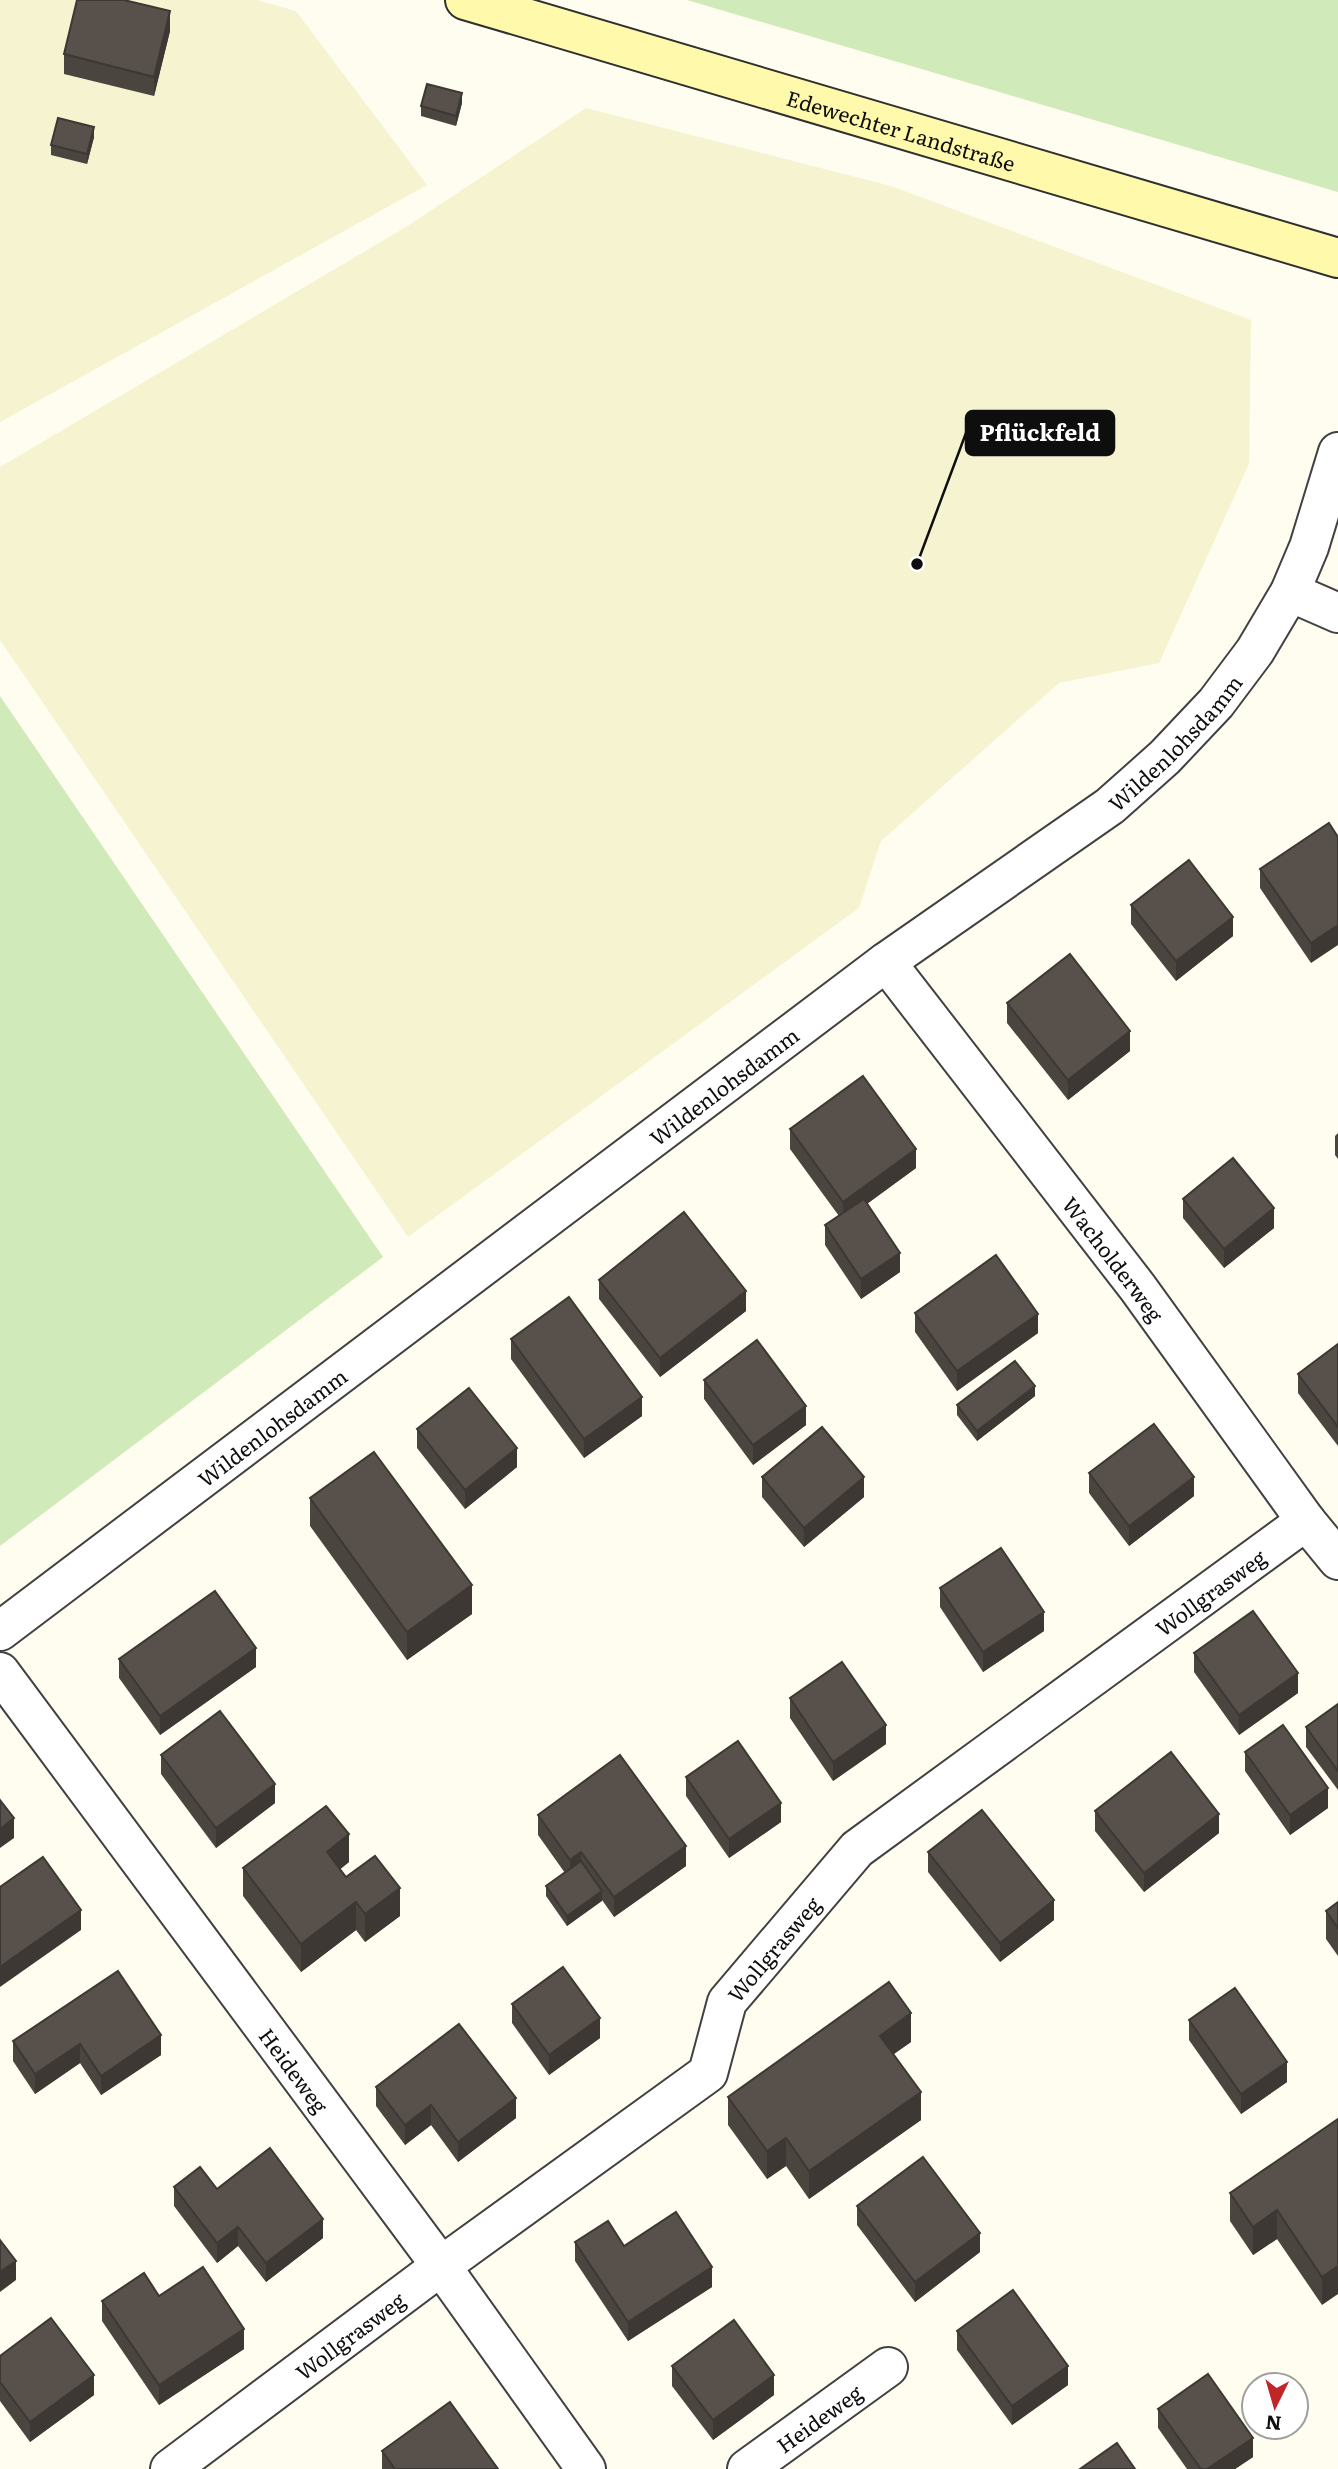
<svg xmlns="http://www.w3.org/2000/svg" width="1338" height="2469" font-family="Literata,serif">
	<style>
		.farmland { fill: #f5f3d0 }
		.green { fill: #d1eab9 }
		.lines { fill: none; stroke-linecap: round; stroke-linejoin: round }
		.street-casing { stroke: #414141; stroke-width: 42 }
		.secondary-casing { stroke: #303030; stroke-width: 42 }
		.street { stroke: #fff; stroke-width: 38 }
		.secondary { stroke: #fff9ab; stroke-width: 38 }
		.wall { fill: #4b4540 }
		.shaded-wall { fill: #3d3834 }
		.building { fill: #57504b; stroke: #3d3834; stroke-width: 2 }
		.labels { text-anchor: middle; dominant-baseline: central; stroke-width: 7; stroke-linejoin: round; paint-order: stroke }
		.street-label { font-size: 21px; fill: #0e0e0e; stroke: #fff }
		.leader { fill: none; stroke: #0e0e0e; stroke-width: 2.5 }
		.callout-dot { fill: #0e0e0e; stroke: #fff; stroke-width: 2.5 }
		.callout { fill: #0e0e0e; stroke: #0e0e0e; stroke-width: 2.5 }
		.callout-label { font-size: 23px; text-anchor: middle; font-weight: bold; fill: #fff }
	</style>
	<rect width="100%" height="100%" fill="#fffdf0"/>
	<g class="farmland">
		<polygon points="0,0 257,0 296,11 427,185 0,422"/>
		<polygon points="586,108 891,186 1251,320 1249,464 1159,663 1059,683 881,841 859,908 408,1237 0,640 0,467 406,227"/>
	</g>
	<g class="green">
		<polygon points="687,0 1338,0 1338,192"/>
		<polygon points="0,696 383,1257 0,1546"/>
	</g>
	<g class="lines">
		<g class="street-casing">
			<g id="street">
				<polyline points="1290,592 1338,613"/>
				<path id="s1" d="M886 962 1138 1288 1306 1521 1338 1560"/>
				<path id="s2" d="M0 1631 886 962 1110 806 1165 757 1216 703 1255 651 1290 592 1309 547 1338 452"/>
				<path id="s3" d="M0 1672 441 2266 586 2469"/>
				<path id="s4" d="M170 2469 441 2266 708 2073 727 2002 857 1849 1306 1521"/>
				<path id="s5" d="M747 2469 888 2367"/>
			</g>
		</g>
		<g class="secondary-casing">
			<g id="secondary">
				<path id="s6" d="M465 0 1338 258"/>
			</g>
		</g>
		<use href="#street" class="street"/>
		<use href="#secondary" class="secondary"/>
	</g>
	<g class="wall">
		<polygon points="170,31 154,96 64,74 64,54"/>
		<polygon points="462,103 456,126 421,116 421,106"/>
		<polygon points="94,137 87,164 51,155 51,145"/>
		<polygon points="1329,823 1311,963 1260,888 1260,869"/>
		<polygon points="1131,905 1233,936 1176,981 1131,924"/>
		<polygon points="1007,1003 1130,1051 1068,1100 1007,1023"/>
		<polygon points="790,1129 916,1168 867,1204 900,1272 861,1299 825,1245 825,1225 839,1216 790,1149"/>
		<polygon points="1338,1133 1338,1159 1335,1155 1335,1136"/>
		<polygon points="1183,1199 1274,1228 1224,1268 1183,1218"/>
		<polygon points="599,1280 746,1311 660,1377 599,1299"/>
		<polygon points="915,1313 1038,1333 957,1391 915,1332"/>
		<polygon points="511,1339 642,1416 584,1458 511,1359"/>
		<polygon points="1338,1344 1338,1446 1298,1393 1298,1374"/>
		<polygon points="704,1380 806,1425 753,1465 704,1399"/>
		<polygon points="1035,1396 977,1441 957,1415 957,1405"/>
		<polygon points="417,1429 517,1467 465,1509 417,1448"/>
		<polygon points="1089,1473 1194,1496 1129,1546 1089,1493"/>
		<polygon points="762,1477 864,1497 804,1547 762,1497"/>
		<polygon points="310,1498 472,1614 407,1660 310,1526"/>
		<polygon points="940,1588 1044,1631 983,1672 940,1607"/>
		<polygon points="1194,1653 1298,1693 1239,1735 1194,1672"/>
		<polygon points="119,1659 256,1667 160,1735 119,1678"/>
		<polygon points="790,1698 886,1744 833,1781 790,1718"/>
		<polygon points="1338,1704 1338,1790 1306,1747 1306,1727"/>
		<polygon points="1245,1752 1328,1808 1290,1835 1245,1771"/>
		<polygon points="161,1755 275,1803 216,1848 161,1774"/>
		<polygon points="686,1777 781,1822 729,1858 686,1796"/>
		<polygon points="1095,1811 1219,1833 1144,1892 1095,1831"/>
		<polygon points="538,1815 686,1866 614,1917 602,1900 567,1926 546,1896 546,1886 565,1873 538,1835"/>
		<polygon points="928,1852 1054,1920 1000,1962 928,1872"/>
		<polygon points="349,1862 340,1869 346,1877 400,1916 365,1942 356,1930 301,1972 243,1896 243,1868"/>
		<polygon points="1338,1902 1338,1956 1326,1939 1326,1911"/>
		<polygon points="118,1971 161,2055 101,2095 80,2063 35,2094 13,2061 13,2041"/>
		<polygon points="512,2004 600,2038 549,2075 512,2023"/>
		<polygon points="1189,2020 1287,2082 1241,2114 1189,2040"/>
		<polygon points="911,2042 893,2054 921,2120 809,2199 786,2166 767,2179 728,2125 728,2097"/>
		<polygon points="376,2087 516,2118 458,2162 431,2125 405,2145 376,2106"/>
		<polygon points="1338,2119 1322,2305 1277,2239 1253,2255 1230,2221 1230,2193"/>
		<polygon points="174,2187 217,2189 323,2238 266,2282 238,2246 217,2263 174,2206"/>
		<polygon points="857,2206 980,2252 915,2302 857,2225"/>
		<polygon points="575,2242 712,2287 628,2341 575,2261"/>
		<polygon points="159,2296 244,2349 159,2405 102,2321 102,2301"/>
		<polygon points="957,2331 1068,2385 1012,2425 957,2350"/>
		<polygon points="0,2356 94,2395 30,2442 0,2401"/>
		<polygon points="672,2366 774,2395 713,2440 672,2386"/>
		<polygon points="1158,2409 1253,2457 1235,2469 1187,2469 1158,2428"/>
		<polygon points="382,2451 498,2469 382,2469"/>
	</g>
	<g class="shaded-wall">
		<polygon points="170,11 170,31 154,96 154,77"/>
		<polygon points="462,93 462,103 456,126 456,116"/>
		<polygon points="94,127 94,137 87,164 87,154"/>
		<polygon points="1233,917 1233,936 1176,981 1176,961"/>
		<polygon points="1338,925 1338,945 1311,963 1311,943"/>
		<polygon points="1130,1031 1130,1051 1068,1100 1068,1080"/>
		<polygon points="916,1149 916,1168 843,1221 843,1202"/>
		<polygon points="1274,1208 1274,1228 1224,1268 1224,1249"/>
		<polygon points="900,1253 900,1272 861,1299 861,1279"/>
		<polygon points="746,1291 746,1311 660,1377 660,1358"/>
		<polygon points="1038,1314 1038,1333 957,1391 957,1371"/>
		<polygon points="1035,1386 1035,1396 977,1441 977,1431"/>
		<polygon points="642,1397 642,1416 584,1458 584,1439"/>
		<polygon points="806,1406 806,1425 753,1465 753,1445"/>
		<polygon points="517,1448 517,1467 465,1509 465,1490"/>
		<polygon points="864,1477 864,1497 804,1547 804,1528"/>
		<polygon points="1194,1477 1194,1496 1129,1546 1129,1526"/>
		<polygon points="472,1585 472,1614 407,1660 407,1632"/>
		<polygon points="1044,1612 1044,1631 983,1672 983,1652"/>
		<polygon points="256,1648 256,1667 160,1735 160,1716"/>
		<polygon points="1298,1673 1298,1693 1239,1735 1239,1715"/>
		<polygon points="886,1725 886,1744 833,1781 833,1762"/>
		<polygon points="275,1784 275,1803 216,1848 216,1828"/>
		<polygon points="1328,1788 1328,1808 1290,1835 1290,1815"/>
		<polygon points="781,1803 781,1822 729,1858 729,1839"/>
		<polygon points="1219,1814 1219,1833 1144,1892 1144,1873"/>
		<polygon points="14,1818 14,1838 0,1848 0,1829"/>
		<polygon points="349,1834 349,1862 327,1880 327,1852"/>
		<polygon points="686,1846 686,1866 614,1917 614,1897"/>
		<polygon points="581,1852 581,1871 570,1879 570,1860"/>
		<polygon points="400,1888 400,1916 365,1942 365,1914"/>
		<polygon points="602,1891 602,1901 567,1926 567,1916"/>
		<polygon points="1054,1900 1054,1920 1000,1962 1000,1943"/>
		<polygon points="356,1902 356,1930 301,1972 301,1944"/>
		<polygon points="81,1910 81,1930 0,1987 0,1967"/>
		<polygon points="911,2013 911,2042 880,2064 880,2036"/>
		<polygon points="600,2018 600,2038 549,2075 549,2055"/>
		<polygon points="161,2035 161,2055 101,2095 101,2076"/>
		<polygon points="80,2044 80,2063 35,2094 35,2074"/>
		<polygon points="1287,2062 1287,2082 1241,2114 1241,2094"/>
		<polygon points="921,2092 921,2120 809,2199 809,2171"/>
		<polygon points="516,2098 516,2118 458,2162 458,2142"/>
		<polygon points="431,2105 431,2125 405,2145 405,2125"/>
		<polygon points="786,2138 786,2166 767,2179 767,2151"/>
		<polygon points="1277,2210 1277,2239 1253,2255 1253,2227"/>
		<polygon points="323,2219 323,2238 266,2282 266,2263"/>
		<polygon points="238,2227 238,2246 217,2263 217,2243"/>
		<polygon points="980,2233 980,2252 915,2302 915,2282"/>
		<polygon points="16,2261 16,2280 0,2292 0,2272"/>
		<polygon points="1338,2266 1338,2294 1322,2305 1322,2277"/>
		<polygon points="712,2267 712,2287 628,2341 628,2322"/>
		<polygon points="244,2329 244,2349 159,2405 159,2385"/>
		<polygon points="1068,2366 1068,2385 1012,2425 1012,2406"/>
		<polygon points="94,2375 94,2395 30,2442 30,2422"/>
		<polygon points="774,2375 774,2395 713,2440 713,2420"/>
		<polygon points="1253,2438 1253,2457 1235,2469 1207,2469"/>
	</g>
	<g class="building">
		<polygon points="77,0 124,0 170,11 154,77 64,54"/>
		<polygon points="427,84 462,93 456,116 421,106"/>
		<polygon points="58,118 94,127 87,154 51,145"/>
		<polygon points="1329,823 1338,837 1338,925 1311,943 1260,869"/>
		<polygon points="1189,860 1233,917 1176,961 1131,905"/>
		<polygon points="1070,954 1130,1031 1068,1080 1007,1003"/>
		<polygon points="863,1076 916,1149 843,1202 790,1129"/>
		<polygon points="1233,1158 1274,1208 1224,1249 1183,1199"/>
		<polygon points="864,1199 900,1253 861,1279 825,1225"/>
		<polygon points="684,1212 746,1291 660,1358 599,1280"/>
		<polygon points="996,1255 1038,1314 957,1371 915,1313"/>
		<polygon points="569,1297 642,1397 584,1439 511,1339"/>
		<polygon points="757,1340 806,1406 753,1445 704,1380"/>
		<polygon points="1338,1344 1338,1427 1298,1374"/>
		<polygon points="1015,1361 1035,1386 977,1431 957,1405"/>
		<polygon points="469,1388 517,1448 465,1490 417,1429"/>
		<polygon points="1154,1424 1194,1477 1129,1526 1089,1473"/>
		<polygon points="822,1427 864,1477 804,1528 762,1477"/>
		<polygon points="374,1452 472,1585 407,1632 310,1498"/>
		<polygon points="1001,1548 1044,1612 983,1652 940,1588"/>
		<polygon points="215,1591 256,1648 160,1716 119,1659"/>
		<polygon points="1253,1611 1298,1673 1239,1715 1194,1653"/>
		<polygon points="842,1662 886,1725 833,1762 790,1698"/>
		<polygon points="1338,1704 1338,1771 1306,1727"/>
		<polygon points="220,1711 275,1784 216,1828 161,1755"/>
		<polygon points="1283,1725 1328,1788 1290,1815 1245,1752"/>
		<polygon points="738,1741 781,1803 729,1839 686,1777"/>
		<polygon points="1171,1752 1219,1814 1144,1873 1095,1811"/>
		<polygon points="620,1755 686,1846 614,1897 581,1852 570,1860 538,1815"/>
		<polygon points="0,1800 14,1818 0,1829"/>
		<polygon points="326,1806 349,1834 327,1852 346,1877 375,1856 400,1888 365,1914 356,1902 301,1944 243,1868"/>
		<polygon points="982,1810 1054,1900 1000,1943 928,1852"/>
		<polygon points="43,1857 81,1910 0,1967 0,1887"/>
		<polygon points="581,1861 602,1891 567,1916 546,1886"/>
		<polygon points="1338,1902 1338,1928 1326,1911"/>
		<polygon points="563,1967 600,2018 549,2055 512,2004"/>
		<polygon points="118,1971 161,2035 101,2076 80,2044 35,2074 13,2041"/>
		<polygon points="889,1982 911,2013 880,2036 921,2092 809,2171 786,2138 767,2151 728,2097"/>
		<polygon points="1235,1988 1287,2062 1241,2094 1189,2020"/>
		<polygon points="459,2024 516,2098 458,2142 431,2105 405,2125 376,2087"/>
		<polygon points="1338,2119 1338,2266 1322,2277 1277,2210 1253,2227 1230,2193"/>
		<polygon points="270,2148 323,2219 266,2263 238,2227 217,2243 174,2187 200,2167 217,2189"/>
		<polygon points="923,2157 980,2233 915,2282 857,2206"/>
		<polygon points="676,2212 712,2267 628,2322 575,2242 608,2221 624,2246"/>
		<polygon points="0,2240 16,2261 0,2272"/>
		<polygon points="203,2267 244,2329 159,2385 102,2301 144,2273 159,2296"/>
		<polygon points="1013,2290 1068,2366 1012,2406 957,2331"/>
		<polygon points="51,2318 94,2375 30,2422 0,2382 0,2356"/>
		<polygon points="734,2320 774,2375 713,2420 672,2366"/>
		<polygon points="1208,2374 1253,2438 1207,2469 1201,2469 1158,2409"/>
		<polygon points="450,2402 498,2469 395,2469 382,2451"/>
		<polygon points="1117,2443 1135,2469 1080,2469"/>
	</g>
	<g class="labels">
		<g class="street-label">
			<text stroke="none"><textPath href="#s6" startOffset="455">Edewechter Landstraße</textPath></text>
			<text stroke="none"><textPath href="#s2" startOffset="1474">Wildenlohsdamm</textPath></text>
			<text stroke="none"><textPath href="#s2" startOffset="906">Wildenlohsdamm</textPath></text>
			<text stroke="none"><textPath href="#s1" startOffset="374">Wacholderweg</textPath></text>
			<text stroke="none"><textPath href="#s2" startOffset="340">Wildenlohsdamm</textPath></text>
			<text stroke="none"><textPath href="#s4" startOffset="1379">Wollgrasweg</textPath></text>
			<text stroke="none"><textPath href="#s4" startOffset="812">Wollgrasweg</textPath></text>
			<text stroke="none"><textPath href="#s3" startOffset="495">Heideweg</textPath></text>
			<text stroke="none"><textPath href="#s4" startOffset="224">Wollgrasweg</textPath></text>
			<text stroke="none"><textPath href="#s5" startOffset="88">Heideweg</textPath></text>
		</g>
	</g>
	<path class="leader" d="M917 564L966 433"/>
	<circle class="callout-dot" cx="917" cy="564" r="7"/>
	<rect class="callout" x="966" y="411" width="148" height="44" rx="7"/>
	<g class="callout-label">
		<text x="1040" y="441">Pflückfeld</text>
	</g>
	<g transform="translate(1275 2406) rotate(185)"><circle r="33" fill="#ffffff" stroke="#9f9f9f" stroke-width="2"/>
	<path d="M0-5L12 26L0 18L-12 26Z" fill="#c02527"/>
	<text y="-10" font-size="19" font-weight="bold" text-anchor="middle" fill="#0e0e0e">N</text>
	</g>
</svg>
